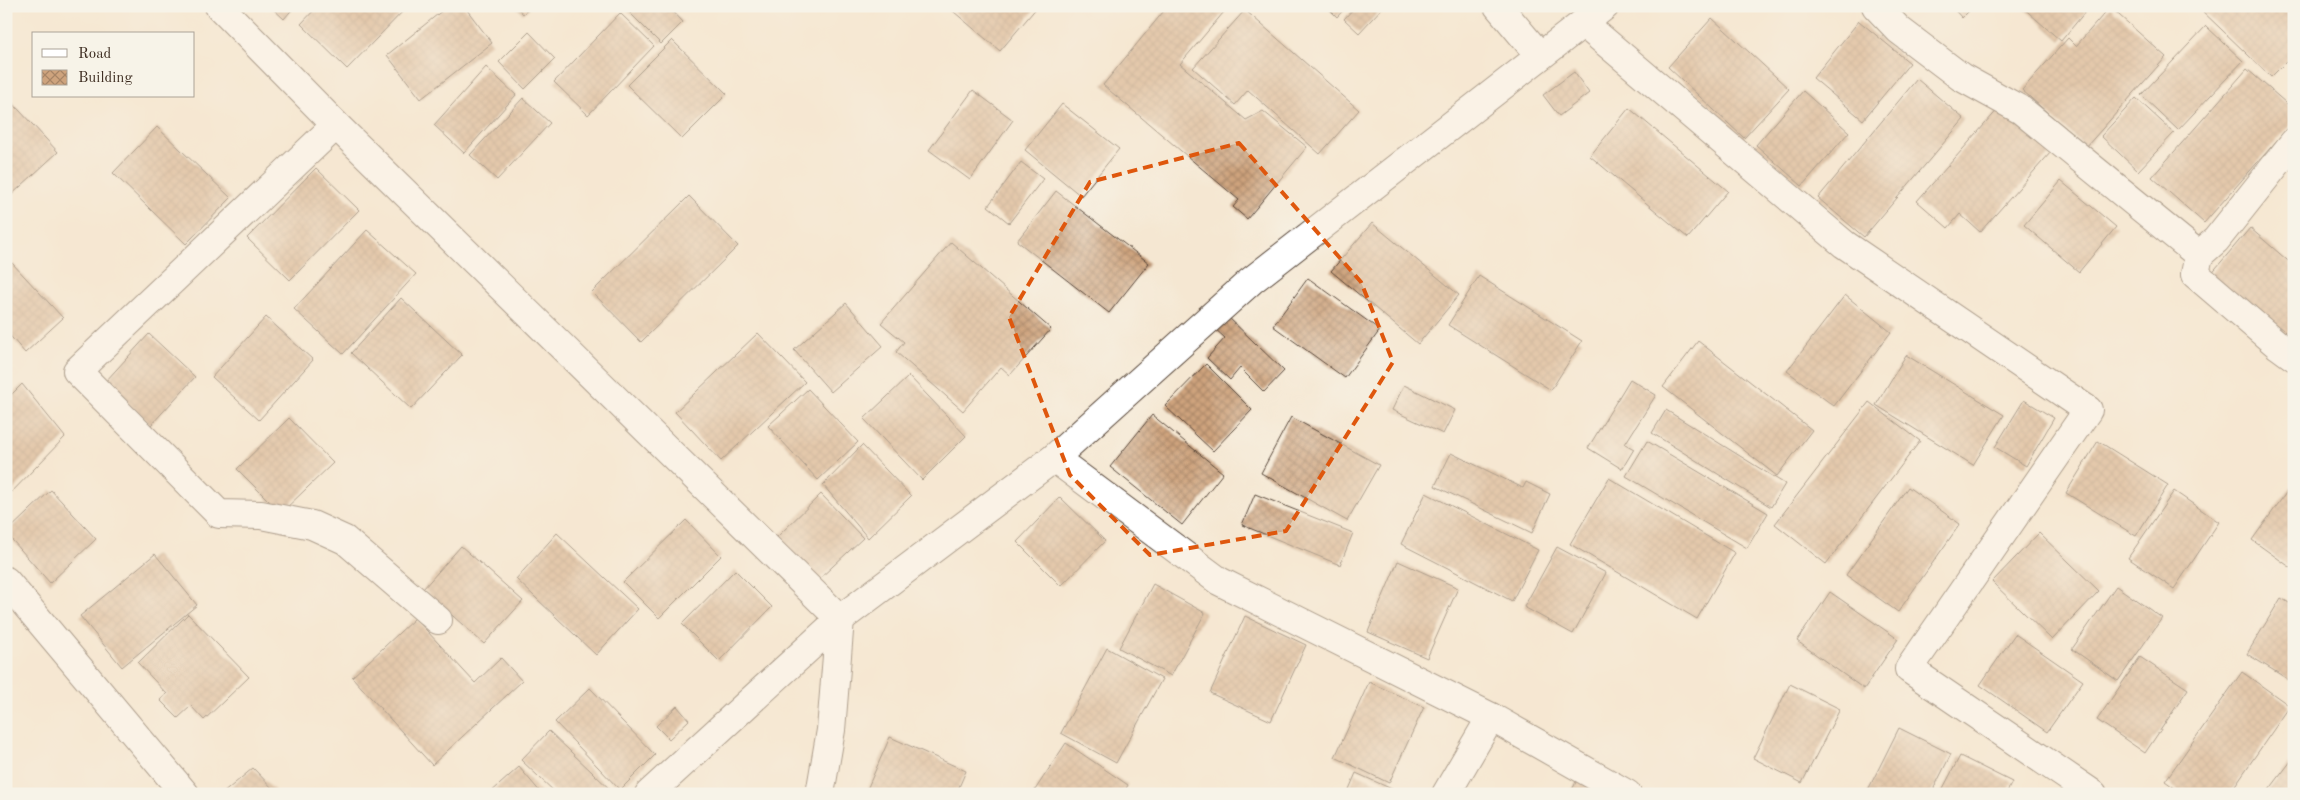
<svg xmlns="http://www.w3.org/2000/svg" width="2300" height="800" font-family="'Old Standard TT',serif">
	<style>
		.building { fill: url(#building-cross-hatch) }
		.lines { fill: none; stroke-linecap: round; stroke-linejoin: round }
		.street-casing { stroke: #574639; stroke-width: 30 }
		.street { stroke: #fff; stroke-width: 28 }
		.marked { fill: none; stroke: #df570d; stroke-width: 4; stroke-dasharray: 10 6; stroke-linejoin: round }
	</style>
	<defs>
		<pattern id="building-cross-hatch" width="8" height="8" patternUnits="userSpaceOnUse" patternTransform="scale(1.25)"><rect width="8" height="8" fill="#cea37d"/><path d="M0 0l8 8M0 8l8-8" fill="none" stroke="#a88566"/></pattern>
	</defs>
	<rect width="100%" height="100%" fill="#f7f3e8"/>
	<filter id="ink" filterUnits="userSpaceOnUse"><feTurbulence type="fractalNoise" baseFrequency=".02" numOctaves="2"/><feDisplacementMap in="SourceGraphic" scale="10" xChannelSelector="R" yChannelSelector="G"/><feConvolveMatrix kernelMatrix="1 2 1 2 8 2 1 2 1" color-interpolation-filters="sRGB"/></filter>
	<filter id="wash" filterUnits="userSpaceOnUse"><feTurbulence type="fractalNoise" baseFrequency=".0096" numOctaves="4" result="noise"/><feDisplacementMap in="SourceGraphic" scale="20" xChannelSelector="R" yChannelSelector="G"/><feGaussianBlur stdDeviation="1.12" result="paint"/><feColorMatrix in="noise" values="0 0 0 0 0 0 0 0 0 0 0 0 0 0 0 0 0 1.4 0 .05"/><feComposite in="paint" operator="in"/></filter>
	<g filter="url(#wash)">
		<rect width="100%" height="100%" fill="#f5e7d2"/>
		<g id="blocks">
			<g class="building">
				<polygon points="270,6 295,6 284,19"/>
				<polygon points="318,6 408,6 347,69 301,24"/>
				<polygon points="448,6 464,6 492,43 421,99 387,55"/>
				<polygon points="516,6 532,6 523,14"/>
				<polygon points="627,6 668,6 683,22 661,44 625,8"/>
				<polygon points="947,6 1038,6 1000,51"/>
				<polygon points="1168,6 1229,6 1180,64 1246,120 1263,111 1307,147 1247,219 1233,207 1239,200 1103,85"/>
				<polygon points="1326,6 1347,6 1337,17"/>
				<polygon points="1356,6 1384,6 1359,33 1344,19"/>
				<polygon points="1951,6 1974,6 1962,18"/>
				<polygon points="2021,6 2090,6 2061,41"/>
				<polygon points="2197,6 2288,6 2294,11 2294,54 2271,77"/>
				<polygon points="2110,7 2166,57 2086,147 2022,90 2068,38 2076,46"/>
				<polygon points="1245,10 1359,110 1320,154 1248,90 1235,105 1193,68"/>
				<polygon points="620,13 654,46 588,115 554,82"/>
				<polygon points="1712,18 1789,89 1744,138 1668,67"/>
				<polygon points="1859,21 1910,63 1863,120 1813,78"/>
				<polygon points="2206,26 2243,61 2178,130 2141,95"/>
				<polygon points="529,32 555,59 525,89 499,62"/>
				<polygon points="672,40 727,94 682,139 627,85"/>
				<polygon points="486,67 516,95 464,153 434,125"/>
				<polygon points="2247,69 2294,110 2294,121 2204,223 2152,177"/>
				<polygon points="1574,72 1589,93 1559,116 1543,95"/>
				<polygon points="1917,79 1964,119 1864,237 1818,198"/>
				<polygon points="973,90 1013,120 970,180 929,150"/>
				<polygon points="1803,91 1849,132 1802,186 1756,145"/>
				<polygon points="6,96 58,152 8,198 6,196"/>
				<polygon points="523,98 550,123 497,180 470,155"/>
				<polygon points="2136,98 2174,133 2138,171 2101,136"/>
				<polygon points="1062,104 1119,149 1081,196 1025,150"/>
				<polygon points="2000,107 2051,152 1980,232 1960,214 1948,228 1917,201"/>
				<polygon points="1629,108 1728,191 1688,238 1590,156"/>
				<polygon points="157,127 231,198 186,244 113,173"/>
				<polygon points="1021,162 1043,179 1009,223 988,206"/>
				<polygon points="316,168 359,210 290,280 247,238"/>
				<polygon points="2061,181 2116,227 2079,272 2024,225"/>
				<polygon points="1056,191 1149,263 1109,313 1017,241"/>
				<polygon points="689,196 738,246 641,342 592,292"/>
				<polygon points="1372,223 1459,295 1418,344 1331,271"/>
				<polygon points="2250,228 2294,266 2294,326 2283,339 2210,275"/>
				<polygon points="367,230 416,274 343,354 294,309"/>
				<polygon points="951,242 1051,329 1010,375 1001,367 963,411 896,352 904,342 881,323"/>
				<polygon points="12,263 63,318 25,353 6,331 6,268"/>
				<polygon points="1479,276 1582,341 1551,390 1448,325"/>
				<polygon points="1308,278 1380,330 1345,378 1273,326"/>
				<polygon points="1845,295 1891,332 1834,406 1787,371"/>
				<polygon points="401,298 462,355 411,409 351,353"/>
				<polygon points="846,303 883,346 831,392 794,350"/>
				<polygon points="1226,315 1284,371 1264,392 1240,368 1230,380 1207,358 1225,338 1214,328"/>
				<polygon points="266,317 313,360 259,420 212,377"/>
				<polygon points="758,333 805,382 721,461 675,412"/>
				<polygon points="149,334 195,377 151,425 105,382"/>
				<polygon points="1698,341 1812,430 1777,476 1663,387"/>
				<polygon points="1906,355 2004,415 1973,465 1876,405"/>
				<polygon points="1206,364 1252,410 1213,451 1165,406"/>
				<polygon points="909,376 966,436 922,480 864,419"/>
				<polygon points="1630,379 1656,395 1625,444 1634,449 1622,469 1588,448"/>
				<polygon points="22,384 65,437 6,498 6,400"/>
				<polygon points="1404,385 1455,410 1443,434 1392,410"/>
				<polygon points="808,389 858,442 818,480 768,426"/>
				<polygon points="2024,400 2054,418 2026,466 1995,447"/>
				<polygon points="1869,402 1920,441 1826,564 1775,524"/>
				<polygon points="1666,410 1785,484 1771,507 1652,433"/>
				<polygon points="1152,415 1223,473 1182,525 1110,467"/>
				<polygon points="1291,417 1379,465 1347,521 1261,473"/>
				<polygon points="289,418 333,463 281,513 237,469"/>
				<polygon points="1647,441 1768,513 1747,548 1626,476"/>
				<polygon points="2098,441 2168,485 2136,536 2066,493"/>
				<polygon points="862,445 911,496 868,538 823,485"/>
				<polygon points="1451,453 1523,488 1526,482 1550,494 1532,533 1435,486"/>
				<polygon points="1609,478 1735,553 1697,619 1570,544"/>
				<polygon points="2294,482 2294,570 2252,540"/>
				<polygon points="1908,487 1960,524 1898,612 1846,575"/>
				<polygon points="51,490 96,539 50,583 6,533"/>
				<polygon points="2174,491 2219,522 2174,589 2128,558"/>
				<polygon points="1426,493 1538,550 1512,601 1401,544"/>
				<polygon points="821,494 863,538 818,580 777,537"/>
				<polygon points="1255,494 1353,533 1340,565 1242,525"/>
				<polygon points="1060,497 1105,541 1061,586 1017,542"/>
				<polygon points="686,520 721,556 659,618 623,582"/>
				<polygon points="557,533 638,609 596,655 516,579"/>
				<polygon points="2039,533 2099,591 2052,640 1992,582"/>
				<polygon points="461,546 523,601 484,644 423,589"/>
				<polygon points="1557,547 1606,573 1573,634 1524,607"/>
				<polygon points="155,554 197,605 122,667 80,616"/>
				<polygon points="1398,561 1458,588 1427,658 1368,632"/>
				<polygon points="735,570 772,607 719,661 682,624"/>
				<polygon points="1153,584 1205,613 1171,676 1119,648"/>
				<polygon points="2116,586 2162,618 2118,681 2072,649"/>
				<polygon points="1830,592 1898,639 1864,689 1797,641"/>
				<polygon points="2281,598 2294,606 2294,683 2247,654"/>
				<polygon points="188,614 249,677 204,720 191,706 178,718 160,700 167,694 138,663"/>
				<polygon points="1245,616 1306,645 1271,721 1210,693"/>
				<polygon points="415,618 475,683 501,658 522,681 432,765 352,677"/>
				<polygon points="2015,634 2083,681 2047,732 1980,685"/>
				<polygon points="1107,648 1162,679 1116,763 1061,733"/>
				<polygon points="2140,657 2188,689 2145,753 2097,720"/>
				<polygon points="2242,672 2290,706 2229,794 2183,794 2165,781"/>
				<polygon points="1369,682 1424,707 1389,783 1335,757"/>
				<polygon points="1790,684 1840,709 1802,783 1753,758"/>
				<polygon points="590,688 655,755 620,790 555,722"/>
				<polygon points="677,706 689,720 669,739 656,726"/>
				<polygon points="1899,728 1951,754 1931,794 1866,794"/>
				<polygon points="549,731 615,794 557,794 521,760"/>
				<polygon points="890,737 966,771 956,794 865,794"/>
				<polygon points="1066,743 1128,785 1123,794 1041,794 1035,790"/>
				<polygon points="1960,756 2012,782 2006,794 1940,794"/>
				<polygon points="2294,757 2294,794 2266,794"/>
				<polygon points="519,767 542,794 489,794"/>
				<polygon points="253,768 276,792 222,794"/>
				<polygon points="1356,773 1403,794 1347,794"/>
				<polygon points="1577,780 1604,794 1570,794"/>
			</g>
		</g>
	</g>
	<g filter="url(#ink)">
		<use href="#blocks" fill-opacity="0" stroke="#574639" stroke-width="1"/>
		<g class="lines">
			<g class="street-casing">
				<g id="street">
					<polyline points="219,6 336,125 840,619 831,730 820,794"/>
					<polyline points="1498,6 1540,56"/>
					<polyline points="1876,6 1899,30 1961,77 2021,110 2199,255 2195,274 2279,346 2294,357"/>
					<polyline points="1583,23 1844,244 2088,410 1909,669 2093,794"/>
					<polyline points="336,125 77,371 219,514 261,515 312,525 345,540 438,620"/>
					<polyline points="2199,255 2216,240 2294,142"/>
					<polyline points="1054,458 1219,581 1491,717 1627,794"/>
					<polyline points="6,581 185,794"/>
					<polyline points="649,794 840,619 1054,458 1251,281 1605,6"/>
					<polyline points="1446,794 1491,717"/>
				</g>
			</g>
			<use href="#street" class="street"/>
		</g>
	</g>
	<path d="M0 0H2300V800H0ZM1239 143 1361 282 1393 362 1286 531 1150 555 1070 475 1009 317 1090 182Z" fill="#f5e7d2" fill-opacity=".55" fill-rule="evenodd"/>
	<path class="marked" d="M1239 143 1361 282 1393 362 1286 531 1150 555 1070 475 1009 317 1090 182Z"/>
	<rect width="2300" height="800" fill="none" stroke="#f7f3e8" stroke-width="25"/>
	<rect x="32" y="32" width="162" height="65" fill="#f7f3e8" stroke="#aca397"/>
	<rect x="42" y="49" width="25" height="8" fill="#ffffff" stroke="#aca397"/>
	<text x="78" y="58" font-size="15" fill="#3b2a1e">Road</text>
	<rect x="42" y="70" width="25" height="15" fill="url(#building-cross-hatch)" stroke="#aca397"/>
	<text x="78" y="82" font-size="15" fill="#3b2a1e">Building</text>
</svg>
